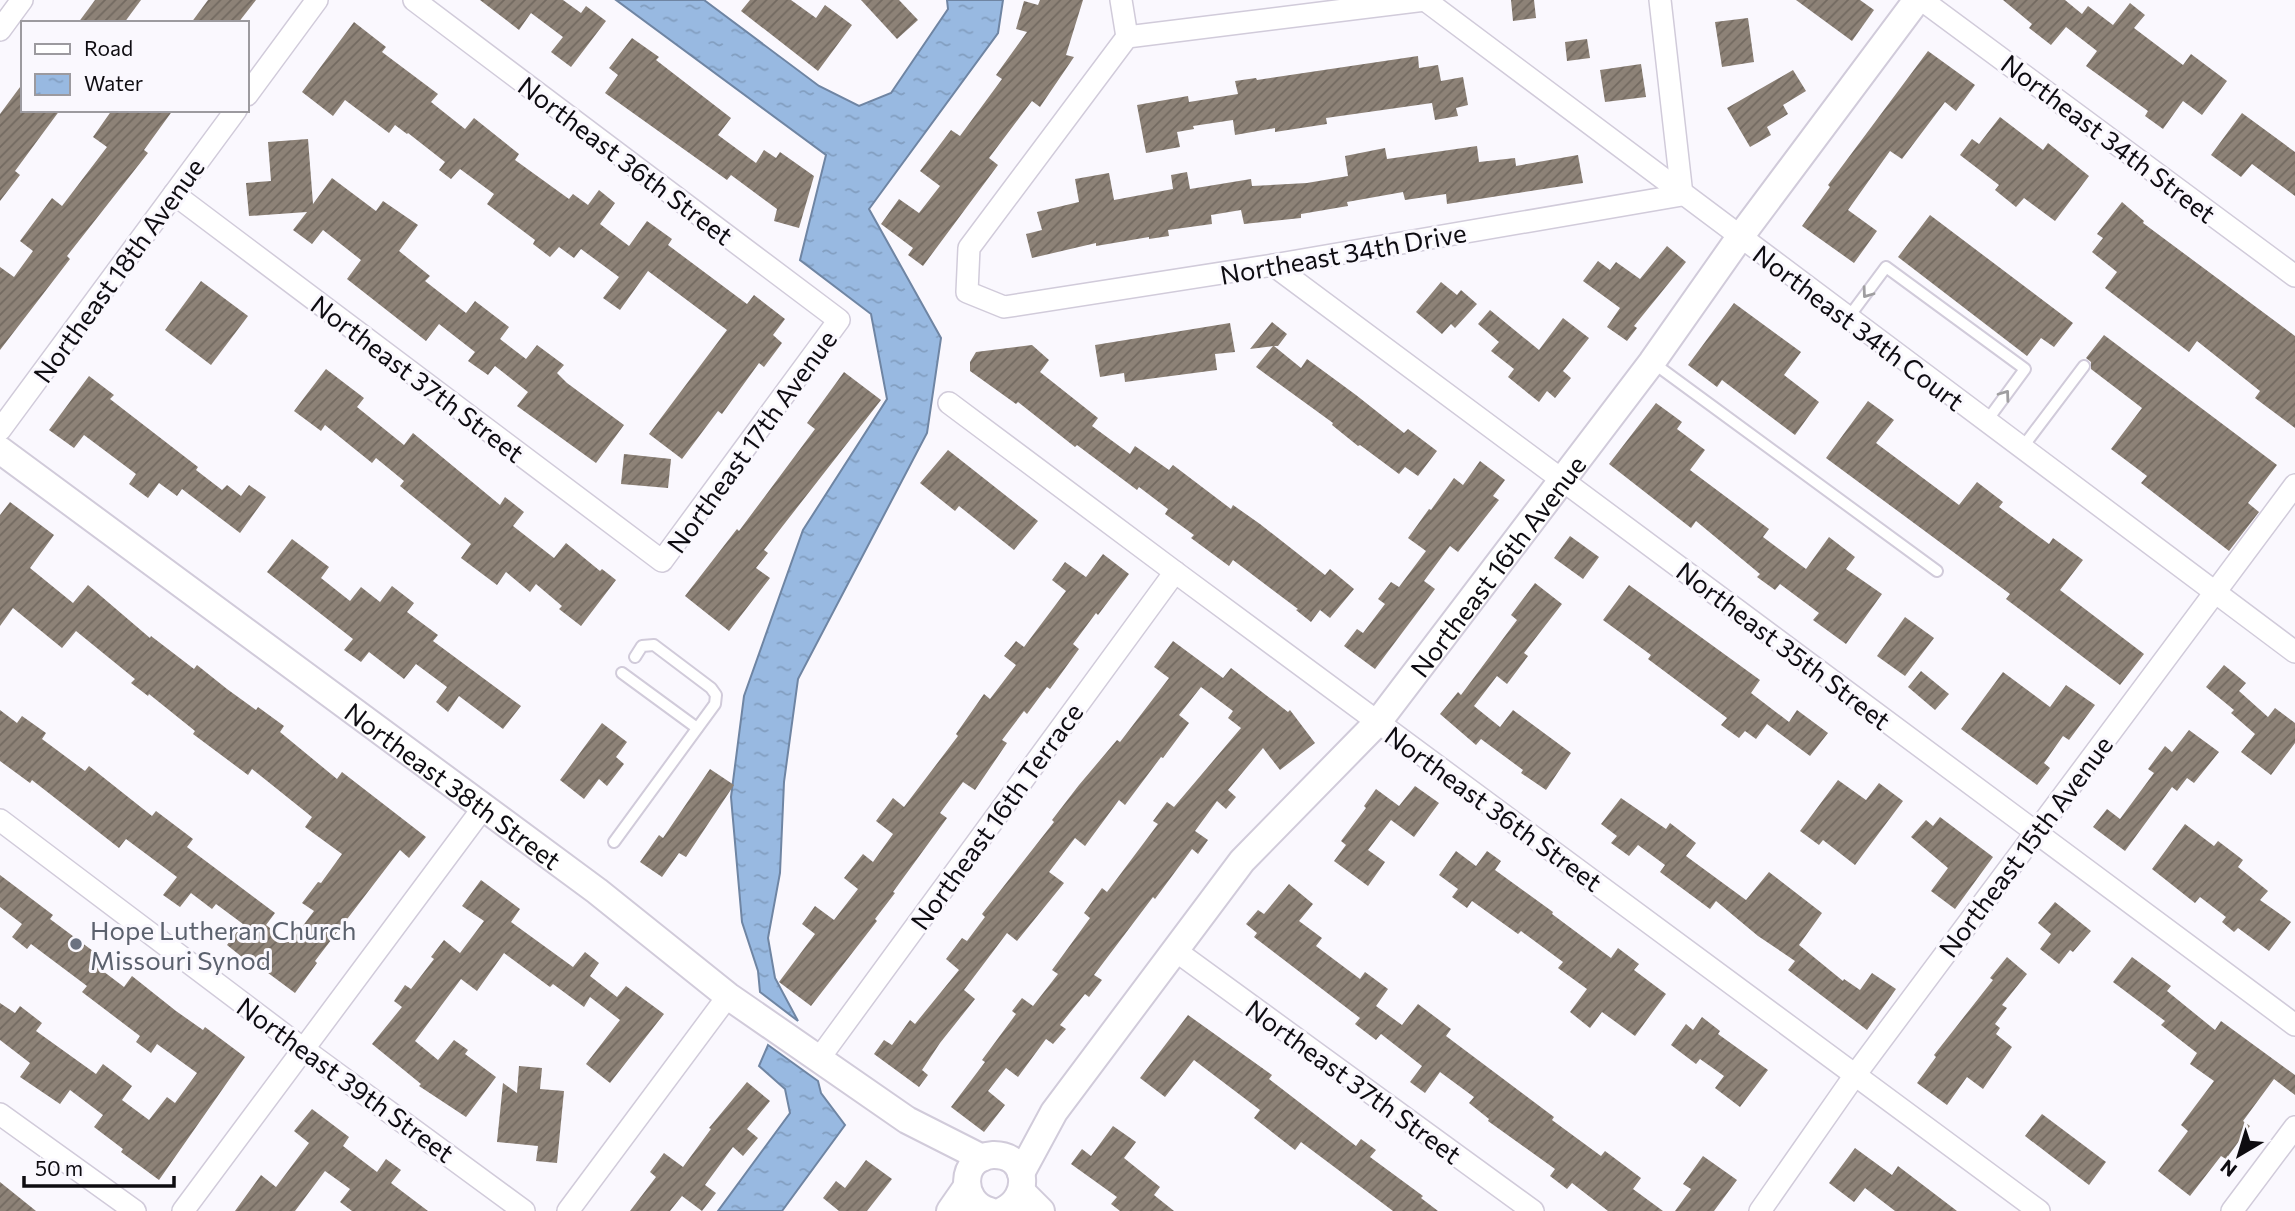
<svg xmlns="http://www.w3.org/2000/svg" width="2295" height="1211" font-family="Commissioner,sans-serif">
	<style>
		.water { fill: url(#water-ripples); stroke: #6f85a3; stroke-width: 2 }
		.building { fill: url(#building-hatch) }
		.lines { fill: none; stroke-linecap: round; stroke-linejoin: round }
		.service-casing { stroke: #d1cbda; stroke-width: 14 }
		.minor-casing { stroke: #d1cbda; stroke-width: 24 }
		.tertiary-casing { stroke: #d1cbda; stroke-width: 30 }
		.service { stroke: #fff; stroke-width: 10 }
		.minor { stroke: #fff; stroke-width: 21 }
		.tertiary { stroke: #fff; stroke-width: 26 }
		.oneway { stroke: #9f9ea0 }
		.worship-dot { fill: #6b7280; stroke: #faf8fe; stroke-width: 2.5 }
		.labels { text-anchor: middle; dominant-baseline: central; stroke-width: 6; stroke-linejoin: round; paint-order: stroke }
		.street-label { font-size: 26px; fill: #0e0c11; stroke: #faf8fe }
		.worship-label { font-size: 26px; fill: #5b616d; stroke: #faf8fe; text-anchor: start }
	</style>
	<defs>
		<pattern id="water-ripples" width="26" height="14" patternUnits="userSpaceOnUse" patternTransform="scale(1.75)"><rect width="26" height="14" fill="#98b9e1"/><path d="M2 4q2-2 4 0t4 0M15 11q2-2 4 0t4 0" fill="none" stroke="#829ec0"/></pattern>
		<pattern id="building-hatch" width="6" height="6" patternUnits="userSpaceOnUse" patternTransform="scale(1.75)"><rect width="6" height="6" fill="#8d8277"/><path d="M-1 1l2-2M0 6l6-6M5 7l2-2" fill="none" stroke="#726960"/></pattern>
	</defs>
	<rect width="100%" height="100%" fill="#faf8fe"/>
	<g class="water">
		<polygon points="616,0 704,0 819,86 859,106 891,93 948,9 947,0 1003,0 998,33 869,209 941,338 927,433 798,679 784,782 780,873 768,938 775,978 798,1021 760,992 758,971 742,922 731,797 744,696 803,530 887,399 871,314 800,260 826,155"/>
		<polygon points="768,1045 818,1081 821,1093 845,1125 782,1211 718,1211 790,1113 785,1089 759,1066"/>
	</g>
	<g class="building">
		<polygon points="95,0 141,0 124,23 78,23"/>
		<polygon points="208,0 256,0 238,23 191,23"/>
		<polygon points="480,0 563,0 581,13 586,6 606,21 571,67 551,52 563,37 531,13 519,30"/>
		<polygon points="750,0 791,0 816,18 825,5 852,25 818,71 741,11"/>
		<polygon points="861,0 899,0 918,20 897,39"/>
		<polygon points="1040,0 1083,0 1066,55 1074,57 1040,107 1032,101 989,158 998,165 923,266 908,255 913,248 881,224 899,199 919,213 940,186 920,171 951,130 960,136 1002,79 996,75 1027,32 1016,29 1024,1 1038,5"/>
		<polygon points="1511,0 1534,0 1536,18 1513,21"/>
		<polygon points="1796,0 1860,0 1874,10 1852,41"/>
		<polygon points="2003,0 2065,0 2082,14 2088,6 2113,25 2130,3 2145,15 2134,28 2183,65 2191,54 2227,81 2202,115 2183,101 2163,129 2145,116 2148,111 2086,66 2097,51 2066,27 2051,45 2029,28 2032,24"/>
		<polygon points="1748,18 1754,62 1722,67 1715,22"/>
		<polygon points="354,22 386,47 382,52 438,94 431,102 465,129 474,118 519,154 515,160 569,199 573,194 588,205 599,190 615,203 600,224 629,246 647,221 672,239 668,245 747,304 754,295 785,319 773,335 782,343 764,367 759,363 722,414 718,411 682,459 649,434 727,330 648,271 620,310 603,298 619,277 581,249 574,258 559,247 550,257 533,244 535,240 487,204 494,194 460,169 451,179 439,170 445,162 408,133 407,134 395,125 389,133 345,100 333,116 302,92"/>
		<polygon points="632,38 659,57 656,60 731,118 718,135 756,163 764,150 776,158 780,152 814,176 799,228 774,221 777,209 731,175 727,180 605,93 618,75 609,68"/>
		<polygon points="1587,39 1590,58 1567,61 1565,42"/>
		<polygon points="1928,51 1975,85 1956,111 1945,102 1902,159 1890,151 1848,210 1877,231 1854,263 1802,226 1830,187 1828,185"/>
		<polygon points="1418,56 1419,68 1438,65 1441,81 1463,77 1468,105 1456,108 1458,116 1435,120 1432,103 1326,118 1327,124 1275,132 1275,128 1235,135 1233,120 1193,126 1194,129 1177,132 1180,147 1146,153 1137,105 1188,96 1189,102 1238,94 1235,81 1256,78 1257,80"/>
		<polygon points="1641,64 1646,97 1605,102 1600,70"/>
		<polygon points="1793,70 1806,91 1783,105 1788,114 1767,127 1771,135 1750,147 1727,108"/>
		<polygon points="23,83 23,110 60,110 15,171 20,175 0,201 0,114"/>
		<polygon points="112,110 173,110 144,150 148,153 67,256 70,259 0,350 0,267 14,277 33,251 20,241 52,198 62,206 107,147 93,137"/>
		<polygon points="2242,113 2295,152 2295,196 2252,164 2241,177 2211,155"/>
		<polygon points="2000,117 2043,150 2048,143 2089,176 2055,221 2024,198 2016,207 1995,190 1999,185 1960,155 1972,139 1979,144"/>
		<polygon points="308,139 313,204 332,178 376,211 383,201 418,225 399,251 430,276 425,281 466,313 475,301 509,327 500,339 526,359 537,345 564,365 557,373 567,383 624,425 596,463 517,406 528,392 495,366 488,375 468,361 475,352 439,324 426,341 347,279 361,260 323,230 312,244 293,230 307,212 249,216 246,183 271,181 268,142"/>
		<polygon points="1477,146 1479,162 1515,158 1516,166 1578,155 1583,183 1447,204 1446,194 1405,200 1403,192 1347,202 1348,206 1301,214 1301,218 1244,224 1241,210 1211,215 1212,224 1168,230 1169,236 1149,239 1149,237 1096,246 1096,243 1032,258 1026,234 1042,230 1037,212 1079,202 1075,179 1109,173 1114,200 1173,189 1171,175 1187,172 1190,189 1251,179 1252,186 1307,183 1348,176 1345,156 1385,148 1387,159"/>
		<polygon points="2122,202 2144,221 2143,223 2295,336 2295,428 2255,398 2260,391 2197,341 2189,352 2105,288 2117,272 2092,252 2103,238 2097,234"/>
		<polygon points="1930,215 2073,323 2054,347 2041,338 2027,356 1898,257"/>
		<polygon points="1667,246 1686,262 1634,326 1637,328 1627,341 1607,327 1620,308 1583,281 1598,261 1610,270 1616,262 1640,279"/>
		<polygon points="201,281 248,316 211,365 165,330"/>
		<polygon points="1441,282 1457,295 1461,290 1477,304 1455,328 1451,324 1442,334 1416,312"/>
		<polygon points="1734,303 1801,352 1784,375 1819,402 1795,435 1722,380 1717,387 1688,365"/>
		<polygon points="1490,310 1539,350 1563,318 1589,338 1563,371 1571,378 1555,398 1547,391 1539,402 1508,377 1514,369 1491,351 1499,342 1478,324"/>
		<polygon points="1272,322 1287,334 1278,346 1274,346 1301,368 1307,359 1356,395 1404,433 1408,429 1437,451 1418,476 1405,467 1399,474 1360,445 1358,446 1332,425 1333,423 1256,367 1273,346 1250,349"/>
		<polygon points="1230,323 1235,352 1215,354 1217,370 1125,382 1124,373 1100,377 1095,345"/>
		<polygon points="2104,335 2277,465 2248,503 2259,512 2229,551 2141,483 2147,476 2111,449 2142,408 2091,369 2091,362 2086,358"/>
		<polygon points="1032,345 1049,360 1040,372 1098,418 1092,426 1130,454 1135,446 1169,470 1173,465 1231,509 1233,505 1260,524 1325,575 1330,569 1354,589 1330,618 1320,610 1311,622 1296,610 1298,609 1233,560 1229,566 1191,538 1194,535 1165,514 1168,509 1139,487 1137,490 1077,445 1075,447 1018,402 1016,404 970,371 970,362 976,352"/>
		<polygon points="326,369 364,398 357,407 404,445 413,433 500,505 505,497 524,512 513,526 554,558 566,543 600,571 602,569 616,580 581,626 559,609 562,606 536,584 530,592 506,572 497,585 461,558 471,544 400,486 404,481 376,458 372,463 325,425 321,431 294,411"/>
		<polygon points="844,372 881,400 764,550 768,553 756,568 770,578 729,631 685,596 737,529 739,531 815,429 807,423"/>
		<polygon points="89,376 114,395 110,399 198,467 196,470 222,490 227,485 241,496 249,485 266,497 240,533 182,489 177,496 159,483 148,498 129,484 136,474 84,435 74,448 49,430"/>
		<polygon points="1868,401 1894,420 1876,443 1959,505 1977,482 2003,502 1999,507 2049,544 2053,538 2083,560 2060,590 2144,654 2120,685 2006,599 2010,594 1826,458"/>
		<polygon points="1656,403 1682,422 1677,429 1705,450 1690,470 1769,529 1763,537 1806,569 1829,537 1855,557 1846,569 1882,594 1846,644 1813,620 1819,613 1780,584 1775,590 1757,577 1760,574 1696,521 1691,528 1609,464"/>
		<polygon points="948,450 1038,521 1014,550 959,506 955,511 920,483"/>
		<polygon points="624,454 671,459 668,488 621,484"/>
		<polygon points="1480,461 1505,480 1493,496 1499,500 1458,552 1450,546 1424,581 1435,589 1375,669 1344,646 1357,629 1363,633 1385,604 1378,599 1391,582 1399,587 1426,551 1408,538 1429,509 1431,510 1454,478 1463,485"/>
		<polygon points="10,502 54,535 30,568 73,603 88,585 150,638 151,636 194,669 197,665 227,689 256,710 258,707 284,726 280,732 337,779 342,772 426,837 409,858 400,850 315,961 317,963 295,993 244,955 242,957 227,945 243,924 216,904 212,909 191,893 180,907 163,895 177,877 126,839 119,848 32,780 30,783 0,761 0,710 17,723 22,716 46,733 42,739 85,771 89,766 152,816 156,811 193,839 187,847 275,913 266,925 290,943 314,911 302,903 318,882 321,883 342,854 305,827 312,817 252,769 248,775 193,734 195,731 149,694 148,696 131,683 135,679 76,631 62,648 13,608 0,626 0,515"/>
		<polygon points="1570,536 1599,557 1583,579 1554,558"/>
		<polygon points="292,539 329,567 321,578 350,601 361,587 380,602 392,586 414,603 407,612 438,635 433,641 521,706 503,729 459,696 448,712 436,702 447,687 416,664 404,679 369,652 361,662 344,650 353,639 267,572"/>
		<polygon points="1103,554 1129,574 1098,615 1096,613 1073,644 1079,649 1050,689 1047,687 1027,714 1024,711 1002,740 1007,743 975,790 963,782 940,813 947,818 893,892 895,893 875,919 877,921 811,1006 779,982 815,934 802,924 815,906 834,920 858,889 844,878 863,854 873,862 893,834 876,821 893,798 904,807 958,736 956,734 984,694 990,699 1016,665 1004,656 1016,641 1024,647 1066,591 1052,580 1065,562 1086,577"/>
		<polygon points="1535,583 1562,604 1524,653 1528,656 1507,684 1497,676 1474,706 1500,727 1513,710 1571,753 1546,790 1521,773 1523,770 1481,739 1476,745 1440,714 1458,692 1461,695 1517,620 1511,615"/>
		<polygon points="1629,585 1760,680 1751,693 1789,722 1797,710 1828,733 1810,756 1767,724 1756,739 1745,731 1739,738 1721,725 1727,718 1648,659 1651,655 1603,620"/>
		<polygon points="1905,617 1934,638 1905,676 1877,656"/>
		<polygon points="1173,641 1223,678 1231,668 1288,712 1290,710 1315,743 1280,770 1263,748 1228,790 1236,797 1226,809 1217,801 1195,831 1208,840 1198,854 1192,849 1155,899 1153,897 1094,975 1102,980 1089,997 1085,994 1060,1025 1066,1029 1053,1044 1046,1039 1018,1077 1006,1068 988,1091 1005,1105 984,1132 951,1107 985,1062 982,1060 1016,1014 1012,1011 1022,998 1033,1006 1058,974 1052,970 1090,918 1084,913 1102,888 1107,892 1158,824 1153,821 1167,802 1174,807 1241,728 1228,718 1233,711 1201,687 1179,715 1189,723 1163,758 1161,757 1125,805 1119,800 1085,846 1075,838 1049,872 1064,883 1017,941 1007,933 964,990 975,999 940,1043 922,1070 928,1075 919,1087 874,1054 884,1040 892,1045 910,1020 915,1024 959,970 946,959 962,938 967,941 985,917 982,914 1054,822 1052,820 1079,785 1117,740 1120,742 1169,678 1154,667"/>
		<polygon points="2224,665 2246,683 2239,691 2268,717 2275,708 2295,723 2295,743 2271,775 2241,752 2255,734 2231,713 2234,710 2206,687"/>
		<polygon points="1921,671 1949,694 1935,710 1908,687"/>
		<polygon points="2003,672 2050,707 2066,685 2095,705 2069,740 2063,736 2044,763 2050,768 2037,785 1961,729"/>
		<polygon points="602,723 627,742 616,757 624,764 607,786 599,779 584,799 560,780"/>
		<polygon points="2189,730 2219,752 2194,783 2187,778 2177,791 2172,787 2125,851 2093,827 2107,809 2120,819 2154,773 2148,769 2165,746 2172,752"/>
		<polygon points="710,769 734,785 686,857 679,853 662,877 640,862 659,835 663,838"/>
		<polygon points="1838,780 1866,800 1879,783 1903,801 1855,865 1823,840 1819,845 1800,831"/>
		<polygon points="1415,786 1439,803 1414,837 1391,820 1368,850 1385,862 1368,886 1334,861 1346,845 1341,841 1366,808 1364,806 1376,789 1399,806"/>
		<polygon points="1621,798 1666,829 1670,823 1696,843 1686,856 1746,900 1769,872 1822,913 1799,945 1843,981 1844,979 1860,990 1872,973 1896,989 1867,1030 1788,970 1795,961 1758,936 1716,901 1710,909 1660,872 1665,865 1638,845 1629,856 1611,843 1617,836 1601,824"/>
		<polygon points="1940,817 1993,857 1955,909 1931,891 1948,868 1911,837 1926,820 1933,826"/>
		<polygon points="2185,824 2214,846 2218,841 2243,860 2238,867 2268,891 2260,900 2291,922 2269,951 2238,928 2234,932 2222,922 2226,917 2200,897 2195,903 2152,869"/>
		<polygon points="1456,851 1476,866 1487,851 1501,861 1495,870 1553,912 1552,914 1611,958 1618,948 1639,964 1634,970 1666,994 1635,1036 1602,1012 1590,1028 1570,1012 1587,989 1558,968 1563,962 1521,931 1518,934 1472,901 1467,908 1452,897 1458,889 1439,875"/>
		<polygon points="0,875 53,915 50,919 97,954 91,962 124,987 132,976 176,1011 203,1030 205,1027 245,1057 159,1180 121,1152 123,1149 94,1127 103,1115 70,1090 60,1104 20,1077 30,1063 0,1040 0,1003 15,1013 20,1006 42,1023 36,1031 96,1074 103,1064 132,1086 122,1100 149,1120 167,1097 175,1103 197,1073 157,1044 151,1053 136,1042 140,1036 82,992 87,986 31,944 27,949 12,937 22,924 0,907"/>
		<polygon points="481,880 520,909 511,922 573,967 585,952 599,963 590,976 617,997 626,986 664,1014 610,1083 586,1064 620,1020 590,997 584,1007 553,984 550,987 504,953 477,991 461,979 415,1041 438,1060 454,1040 468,1050 465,1054 496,1077 466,1117 419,1086 421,1084 372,1044 402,1007 394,1001 405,985 411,989 434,959 431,957 444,940 460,953 484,921 462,906"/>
		<polygon points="1289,884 1313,904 1299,921 1322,938 1316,946 1360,979 1365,972 1388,989 1376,1006 1402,1025 1418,1004 1451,1029 1446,1036 1554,1117 1552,1120 1601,1156 1605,1151 1641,1178 1633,1189 1663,1211 1608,1211 1572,1183 1567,1189 1550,1176 1555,1169 1488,1121 1489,1119 1469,1103 1474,1097 1440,1072 1425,1093 1410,1082 1422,1066 1381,1034 1376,1040 1355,1024 1360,1018 1254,937 1257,933 1246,924 1258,910 1264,914"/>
		<polygon points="2055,902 2091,931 2073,952 2070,950 2059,964 2040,949 2051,934 2038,923"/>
		<polygon points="2007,957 2027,974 2002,1005 2007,1008 1995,1024 2000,1028 1996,1034 2012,1047 1983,1089 1967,1077 1947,1105 1917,1083 1936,1057 1934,1055 1993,980 1990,978"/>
		<polygon points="2132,957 2171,986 2167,991 2215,1030 2221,1021 2295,1075 2295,1095 2274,1079 2243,1121 2250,1126 2226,1159 2221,1156 2190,1196 2158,1171 2188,1131 2181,1125 2214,1081 2190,1064 2197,1053 2161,1025 2165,1021 2113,982"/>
		<polygon points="1188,1015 1272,1075 1269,1079 1356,1146 1361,1139 1376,1150 1370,1157 1423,1196 1421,1198 1438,1211 1393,1211 1301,1142 1295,1150 1254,1118 1260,1110 1194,1060 1165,1097 1140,1078"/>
		<polygon points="1702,1017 1720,1031 1718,1034 1768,1070 1740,1107 1715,1088 1724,1076 1700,1059 1696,1064 1671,1045 1686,1024 1693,1030"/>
		<polygon points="519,1066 542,1068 540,1089 564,1091 557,1163 536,1161 538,1146 497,1142 503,1083 517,1093"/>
		<polygon points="747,1082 770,1101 747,1129 758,1138 743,1156 733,1147 705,1185 716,1193 702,1211 682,1196 670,1211 630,1211 656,1177 650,1172 664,1153 683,1167 711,1129 709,1128"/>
		<polygon points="312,1109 349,1137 343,1146 377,1172 386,1159 401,1170 391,1183 428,1211 352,1211 340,1202 350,1189 325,1171 295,1211 235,1211 261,1175 276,1187 309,1143 294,1131"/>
		<polygon points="2042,1114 2106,1162 2089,1185 2025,1136"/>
		<polygon points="1113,1126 1136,1142 1124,1158 1160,1187 1154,1195 1174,1211 1120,1211 1111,1204 1117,1197 1071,1164 1082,1149 1091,1156"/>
		<polygon points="1855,1148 1892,1175 1898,1166 1957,1211 1895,1211 1865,1188 1854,1202 1829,1183"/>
		<polygon points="1703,1156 1737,1180 1714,1211 1675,1211 1691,1189 1683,1184"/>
		<polygon points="866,1160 892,1179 867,1211 839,1211 823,1198 836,1181 845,1188"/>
		<polygon points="0,1182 36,1211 0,1211"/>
	</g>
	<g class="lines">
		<g class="service-casing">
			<g id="service">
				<polyline points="1848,318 1886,267 2025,369 1986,422"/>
				<polyline points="1652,362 1937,571"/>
				<polyline points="2022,448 2084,366"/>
				<polyline points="622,673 697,728"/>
				<polyline points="614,842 715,704 716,695 711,688 654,645 642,646 635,657"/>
			</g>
		</g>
		<g class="minor-casing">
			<g id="minor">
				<polyline points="1121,0 1127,37"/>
				<polyline points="1425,0 1127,37 969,248 967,292 1004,307 1273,265 1682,195 1660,0"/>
				<polyline points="1425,0 2295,652"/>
				<polyline points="1922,0 2295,276"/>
				<polyline points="0,30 22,0"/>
				<polyline points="247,95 317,0"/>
				<polyline points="174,194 662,561 839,320 414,0"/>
				<polyline points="1273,265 2295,1025"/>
				<polyline points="949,403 1175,572 2039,1211"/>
				<polyline points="0,430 236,110"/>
				<polyline points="0,820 302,1048 524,1211"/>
				<polyline points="1176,951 1533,1211"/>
				<polyline points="818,1060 1175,572"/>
				<polyline points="0,1114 135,1211"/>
				<polyline points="183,1211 483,808"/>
				<polyline points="568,1211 728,996"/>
				<polyline points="1760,1211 1855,1075 2295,485"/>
				<polyline points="2232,1211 2295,1127"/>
			</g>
		</g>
		<g class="tertiary-casing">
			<g id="tertiary">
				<path id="s1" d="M0 450 597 891 728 996 907 1120 982 1158"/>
				<path id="s2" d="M1021 1173 1054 1112 1242 861 1378 722 1652 362 1740 237 1917 0"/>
				<polyline points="1022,1192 1041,1211"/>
				<polyline points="950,1211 966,1188"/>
				<path d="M990 1211C959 1203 959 1157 993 1155 1028 1154 1032 1197 1002 1211"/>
			</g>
		</g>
		<use href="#service" class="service"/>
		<use href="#minor" class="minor"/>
		<use href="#tertiary" class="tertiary"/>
	</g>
	<defs><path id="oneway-chevron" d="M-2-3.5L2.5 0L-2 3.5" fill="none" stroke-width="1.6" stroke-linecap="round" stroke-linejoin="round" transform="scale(1.75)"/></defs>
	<g class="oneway">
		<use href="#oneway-chevron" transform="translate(1867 293) rotate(126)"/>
		<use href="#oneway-chevron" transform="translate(2005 395) rotate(-54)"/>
	</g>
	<circle class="worship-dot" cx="76" cy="944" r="7"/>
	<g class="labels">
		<g class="street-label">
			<text transform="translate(2109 138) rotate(37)">Northeast 34th Street</text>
			<text transform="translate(626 160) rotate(37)">Northeast 36th Street</text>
			<text transform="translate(1343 253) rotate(-10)">Northeast 34th Drive</text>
			<text transform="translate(118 270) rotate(-54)">Northeast 18th Avenue</text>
			<text transform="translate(1859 327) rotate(37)">Northeast 34th Court</text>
			<text transform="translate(418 378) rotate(37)">Northeast 37th Street</text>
			<text transform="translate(751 441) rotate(-54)">Northeast 17th Avenue</text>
			<text stroke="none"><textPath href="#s2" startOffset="774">Northeast 16th Avenue</textPath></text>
			<text transform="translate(1784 645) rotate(37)">Northeast 35th Street</text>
			<text stroke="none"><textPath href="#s1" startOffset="564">Northeast 38th Street</textPath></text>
			<text transform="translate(1494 808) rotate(36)">Northeast 36th Street</text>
			<text transform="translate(996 816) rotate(-54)">Northeast 16th Terrace</text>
			<text transform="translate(2025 846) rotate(-53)">Northeast 15th Avenue</text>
			<text transform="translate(346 1079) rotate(36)">Northeast 39th Street</text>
			<text transform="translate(1354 1081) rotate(36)">Northeast 37th Street</text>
		</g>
		<g class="worship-label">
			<text x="90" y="929">Hope Lutheran Church<tspan x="90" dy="30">Missouri Synod</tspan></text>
		</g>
	</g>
	<rect x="21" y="21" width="228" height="91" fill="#faf8fe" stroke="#9c9a9f" stroke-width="2"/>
	<rect x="35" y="44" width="35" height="10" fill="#ffffff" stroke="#9c9a9f" stroke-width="2"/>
	<text x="84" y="56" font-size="21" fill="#0e0c11">Road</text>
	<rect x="35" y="74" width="35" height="21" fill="url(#water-ripples)" stroke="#9c9a9f" stroke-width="2"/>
	<text x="84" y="91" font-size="21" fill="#0e0c11">Water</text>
	<g transform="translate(2239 1155) rotate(218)" stroke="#faf8fe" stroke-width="5" paint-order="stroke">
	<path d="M0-5L12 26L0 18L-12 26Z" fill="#0e0c11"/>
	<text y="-10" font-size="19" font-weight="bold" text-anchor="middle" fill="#0e0c11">N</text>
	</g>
	<path d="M24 1176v10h150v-10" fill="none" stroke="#0e0c11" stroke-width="3.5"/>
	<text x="35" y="1176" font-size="21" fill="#0e0c11" stroke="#faf8fe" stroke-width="5" paint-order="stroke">50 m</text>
</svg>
